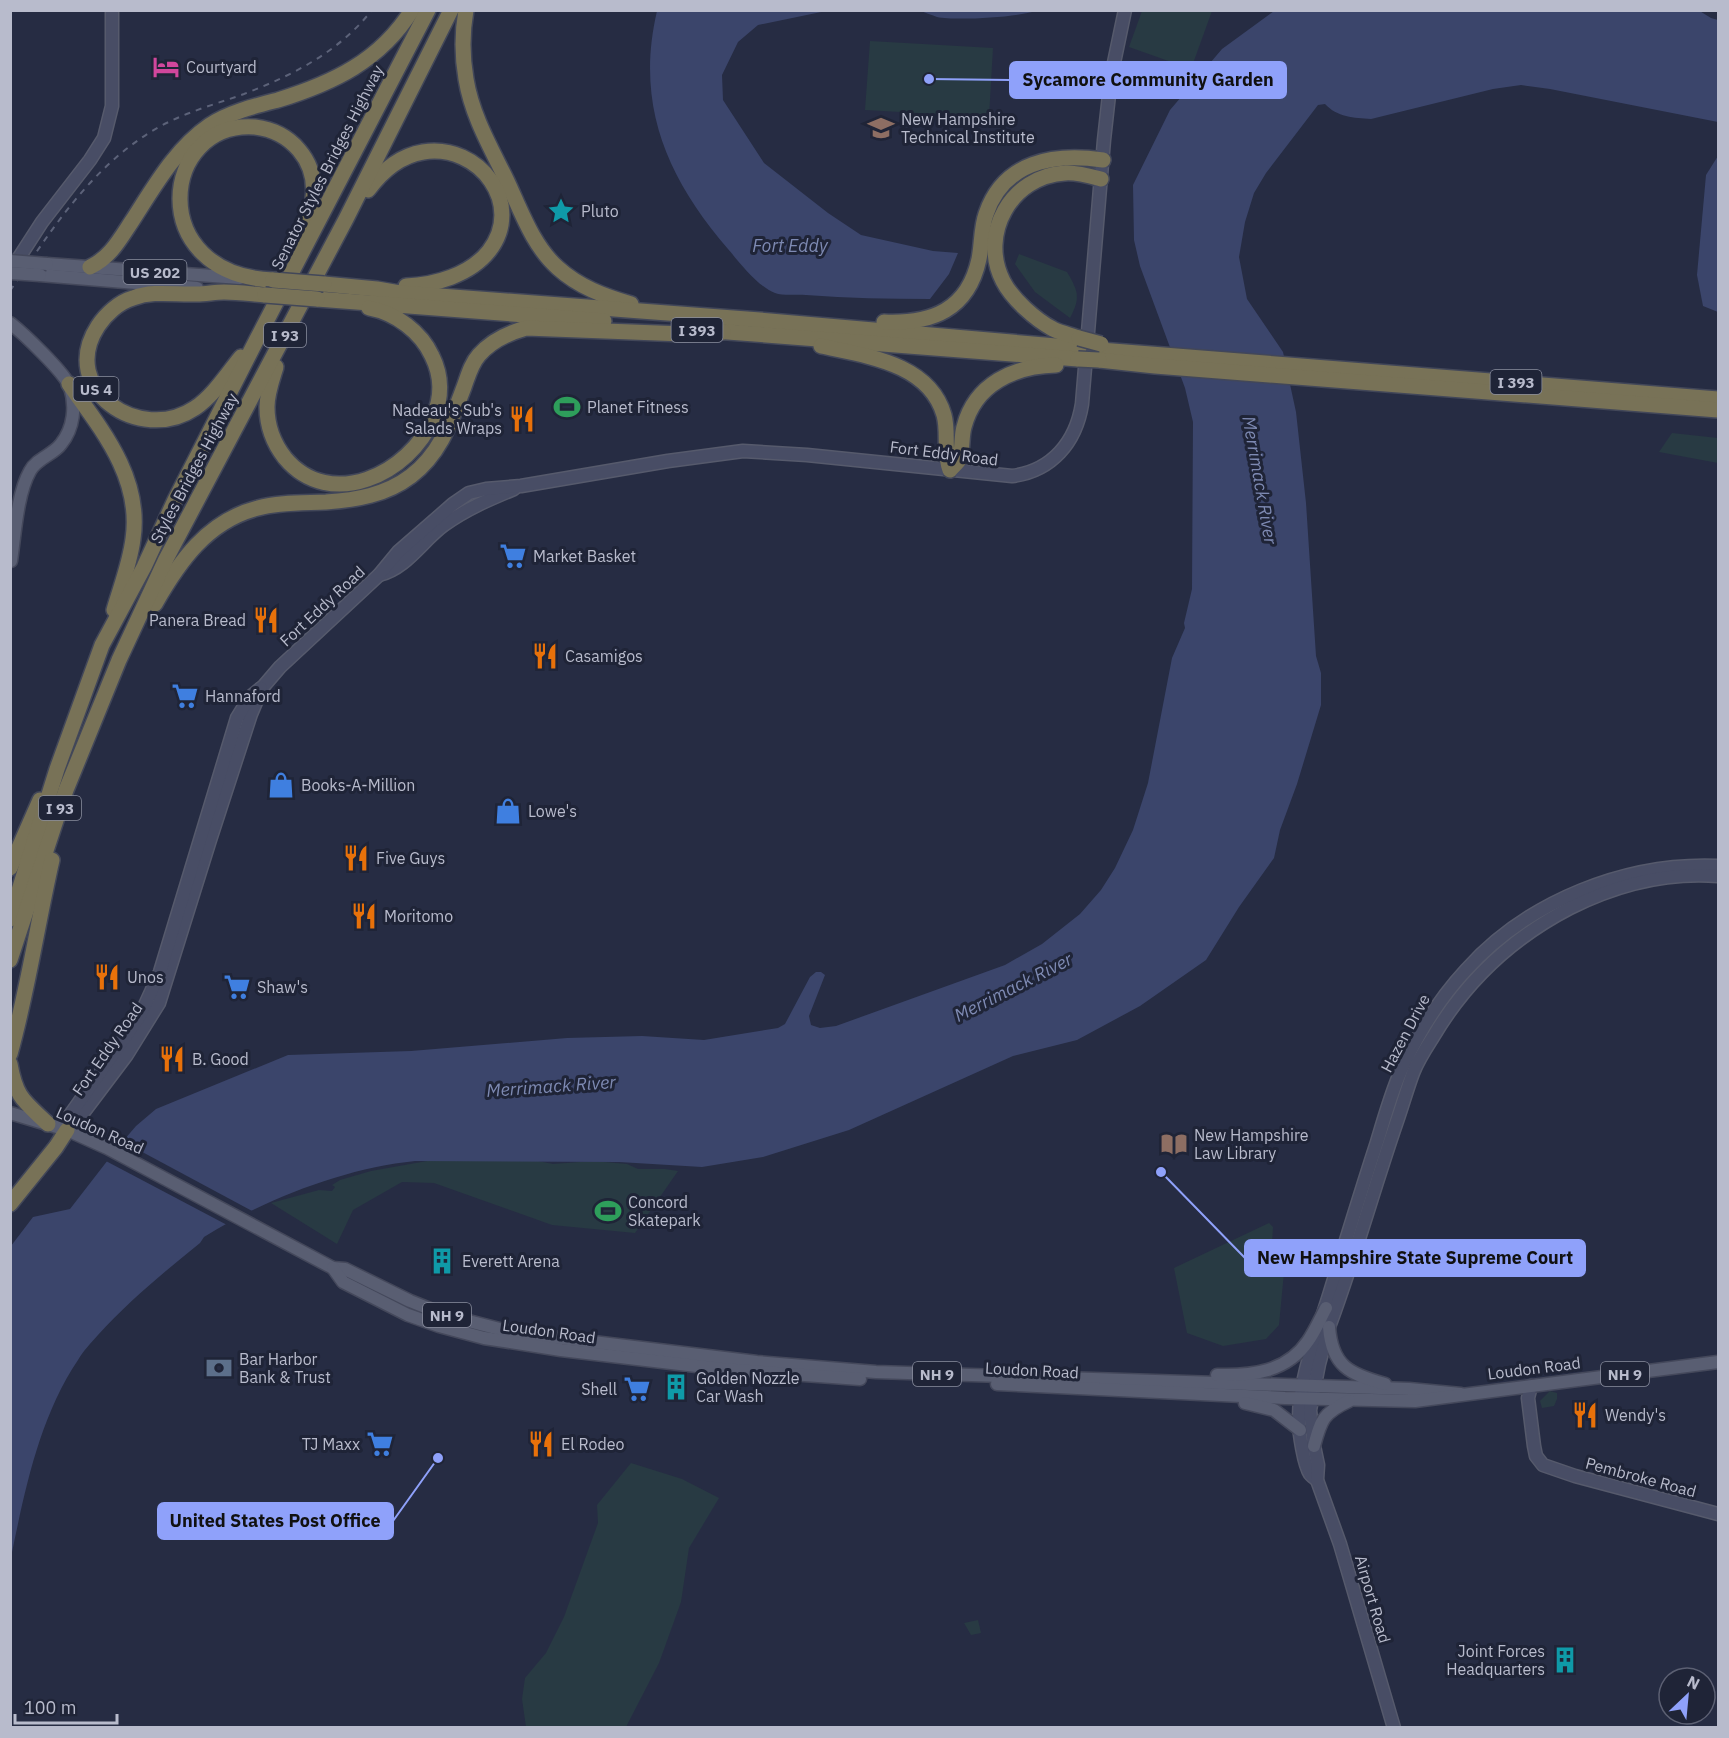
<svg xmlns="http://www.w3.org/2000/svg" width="1729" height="1738" font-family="'IBM Plex Sans',sans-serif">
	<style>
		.green { fill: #283a43 }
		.water { fill: #3b456b }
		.pier { fill: #262c43 }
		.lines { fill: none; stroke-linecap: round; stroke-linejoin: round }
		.secondary-casing { stroke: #565a6c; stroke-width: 15 }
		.primary-casing { stroke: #44485b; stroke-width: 15 }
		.highway-casing { stroke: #424759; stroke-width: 18 }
		.secondary { stroke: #484d65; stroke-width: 12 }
		.primary { stroke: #595e72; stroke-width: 12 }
		.highway { stroke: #787257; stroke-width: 15 }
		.rail { stroke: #5c6279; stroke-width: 2; stroke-dasharray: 6 6; stroke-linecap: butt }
		.primary-bridge-casing { stroke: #44485b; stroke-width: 15; stroke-linecap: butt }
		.highway-bridge-casing { stroke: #424759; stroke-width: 18; stroke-linecap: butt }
		.primary-bridge { stroke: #595e72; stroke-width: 12 }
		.highway-bridge { stroke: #787257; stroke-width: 15 }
		.labels { text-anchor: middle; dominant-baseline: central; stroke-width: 6; stroke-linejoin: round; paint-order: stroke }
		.shield { fill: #1f2437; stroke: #8a8e9f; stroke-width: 1.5 }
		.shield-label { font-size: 15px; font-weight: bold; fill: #b8bbcc }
		.poi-label { font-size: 16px; fill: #b8bbcc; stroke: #1f2437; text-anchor: start }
		.street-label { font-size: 16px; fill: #b8bbcc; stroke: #1f2437 }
		.water-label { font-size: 18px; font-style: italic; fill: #7e8ab3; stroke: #1f2437 }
		.leader { fill: none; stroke: #8fa1fa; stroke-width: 2 }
		.callout-dot { fill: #8fa1fa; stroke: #1f2437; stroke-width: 2 }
		.callout { fill: #8fa1fa; stroke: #8fa1fa; stroke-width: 2 }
		.callout-label { font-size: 18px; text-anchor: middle; font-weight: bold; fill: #111 }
	</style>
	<rect width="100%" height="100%" fill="#262c43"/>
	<g class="green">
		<polygon points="1142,11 1212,11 1191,69 1129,47"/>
		<polygon points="870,41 993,48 989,117 865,110"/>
		<path d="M1019 254 1067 272C1078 291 1081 297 1070 318L1035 292 1015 264Z"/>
		<polygon points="1672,433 1718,438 1718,463 1659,452"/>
		<polygon points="444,1158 533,1160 553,1164 593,1161 627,1164 638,1169 665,1169 678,1171 635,1233 552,1225 434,1183 402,1182 353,1210 337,1244 271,1203 319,1190 332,1191 335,1187 332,1185 340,1180 371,1171"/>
		<polygon points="1269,1223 1273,1227 1272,1244 1285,1262 1279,1325 1266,1339 1223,1346 1187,1333 1174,1268"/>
		<polygon points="1550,1391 1557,1393 1557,1399 1554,1406 1542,1408 1540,1401"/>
		<polygon points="631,1463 682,1479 719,1498 689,1548 681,1602 659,1663 626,1727 526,1727 522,1699 525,1678 546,1653 564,1617 598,1523 597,1505"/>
		<polygon points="978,1620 981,1633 971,1635 964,1623"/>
	</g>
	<g class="water">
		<path d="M1698 10 1711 18 1718 20V122L1550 89 1521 85 1493 89 1371 119C1354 118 1337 117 1325 104L1318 105 1266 173 1254 193 1245 222 1239 257 1247 299 1283 352 1296 412 1306 503 1316 656 1321 673V705L1297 784 1280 830 1274 858 1239 907 1206 960 1140 1006 1077 1040 1013 1056 849 1130 763 1157 702 1167 619 1162 415 1161C345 1168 265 1199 204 1237L200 1243C164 1272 129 1301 98 1335 91 1343 83 1351 78 1360 39 1418 25 1490 11 1557V1246L33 1217 70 1209 118 1147 136 1126 156 1109 288 1055 411 1051 567 1038 642 1036 704 1040 778 1028 785 1024 810 977 816 972H821L825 975 809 1016 811 1025 820 1028 836 1026 1005 965 1042 944 1080 914 1101 890 1115 868 1133 830 1148 783 1172 658 1185 628 1184 623 1192 589 1193 422 1185 388 1140 266 1134 240 1133 185 1170 110 1222 49 1274 11Z"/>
		<path d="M657 11H826L758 25 738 42 722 75 723 100 764 163 828 213 861 235 933 251 958 253 949 274 930 299C889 299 848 298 806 295 797 294 783 296 775 293 757 286 740 263 728 249 667 178 635 105 657 11Z"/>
		<path d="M919 11H1036C1017 17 957 21 937 17 931 15 925 12 919 11Z"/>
		<polygon points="1718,156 1718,312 1703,306 1697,275 1706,175"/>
	</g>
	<polygon class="pier" points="120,1140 254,1212 229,1226 104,1160"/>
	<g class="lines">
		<g class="secondary-casing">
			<g id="secondary">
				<polyline points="11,270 42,222 90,160 104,138 112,106 112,10"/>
				<path d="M379 575C407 568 422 541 444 525 466 509 490 499 514 489"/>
				<path d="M67 1130 77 1121 126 1056 159 1003 210 840 251 714 262 688 280 667 379 575 398 552 453 504 469 493 486 489 521 486 668 461 743 451 807 455 1012 476C1052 471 1076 442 1082 404L1104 140 1111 77 1125 10"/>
				<polyline points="67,1130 70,1115 140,1016 160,972 237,718 250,697 261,688"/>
				<polyline points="1531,1386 1528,1398 1534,1446 1536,1456 1543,1465 1575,1476 1718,1514"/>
				<path d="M1317 1480C1316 1479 1311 1476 1310 1474 1304 1465 1299 1433 1299 1421 1298 1379 1319 1329 1331 1289 1346 1240 1361 1191 1377 1142 1385 1116 1392 1089 1404 1064 1420 1030 1440 998 1466 970 1528 901 1626 862 1718 866"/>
				<path d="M1394 1728 1340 1544 1317 1480 1318 1465 1314 1446 1310 1410 1319 1364 1329 1327C1354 1260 1373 1191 1396 1124 1402 1107 1407 1089 1413 1073 1418 1060 1426 1048 1433 1037 1466 981 1512 938 1570 908 1616 885 1667 872 1718 876"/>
			</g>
		</g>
		<g class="primary-casing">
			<g id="primary">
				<polyline points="47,264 240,278"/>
				<polyline points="40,275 197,288"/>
				<path d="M10 323C23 333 65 373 70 387 76 406 74 428 61 444 53 455 37 458 30 471 17 494 15 534 11 561"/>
				<polyline points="10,1113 67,1130 107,1148 333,1268 345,1269 410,1301 445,1315 511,1332 757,1362 876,1372 1409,1389 1461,1394"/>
				<polyline points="333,1268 343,1282 408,1315 439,1326 484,1338 561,1350 722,1369 860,1379"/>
				<path d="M1329 1327C1332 1366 1349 1374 1385 1384"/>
				<path d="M1217 1375C1252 1376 1287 1372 1308 1341 1315 1331 1320 1319 1326 1308"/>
				<polyline points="997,1384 1285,1398 1415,1401 1718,1362"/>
				<polyline points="1245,1403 1274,1410 1300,1430"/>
				<path d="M1314 1446C1321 1420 1323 1413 1349 1401"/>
			</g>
		</g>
		<g class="highway-casing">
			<g id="highway">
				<path d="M466 10C462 33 462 56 466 79 472 116 491 148 507 181 521 211 533 246 558 268 579 287 604 296 631 304"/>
				<path d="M368 190C382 171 399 156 423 152 480 143 525 205 489 251 470 275 435 285 406 286"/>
				<path d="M90 267C110 258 120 239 132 221 154 187 175 149 210 125 230 112 255 106 278 100 333 83 380 61 412 10"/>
				<path d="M273 280C144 275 160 120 255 127 272 129 288 137 299 150 322 177 314 209 301 239"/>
				<polyline points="324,284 377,289 400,293 760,320 1079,348"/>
				<polyline points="317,299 604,321"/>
				<path d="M884 322C932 324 968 310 979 259 982 244 981 228 986 214 1004 161 1054 153 1103 160"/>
				<polyline points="714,331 1078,359"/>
				<path d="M1079 338C1071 335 1061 333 1053 329 1036 320 1012 299 1003 281 979 234 1011 176 1065 173 1076 172 1090 176 1101 179"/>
				<path d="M821 346C866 356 929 363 944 415 949 433 943 452 950 470 952 467 958 463 959 460 963 451 961 437 964 427 975 384 1014 366 1056 365"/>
				<polyline points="1100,350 1718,399"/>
				<path d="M241 357C227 374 214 395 195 408 140 445 57 389 98 326 106 314 119 302 133 298 154 290 175 295 197 294 206 294 215 292 224 292 238 292 252 294 265 295"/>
				<polyline points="1099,360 1155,366 1718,410"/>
				<path d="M276 367C272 380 267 393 267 407 267 426 274 444 285 458 330 512 410 474 433 418 442 398 442 376 432 356 421 332 396 313 369 308"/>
				<path d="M69 384C102 430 142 478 133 539 130 563 121 586 114 610"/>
				<path d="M155 604C179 562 207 521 258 508 279 502 303 503 326 502 356 500 386 495 411 476 441 453 451 421 464 387 468 376 471 364 479 355 492 340 508 333 526 328L684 334 723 332"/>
				<polyline points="10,868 40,800"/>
				<polyline points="10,919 57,769 102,645 144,567 175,500 257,339 428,10"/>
				<polyline points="10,960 66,790 119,660 166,559 346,219 451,10"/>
				<path d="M10 1054C28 990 37 925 52 860"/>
				<path d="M10 1064C16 1098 24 1101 48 1124"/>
				<polyline points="10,1204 56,1147 67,1130"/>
			</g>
		</g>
		<use href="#secondary" class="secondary"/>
		<use href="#primary" class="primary"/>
		<use href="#highway" class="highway"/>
		<path class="rail" d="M10 291C52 229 92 165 159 127 186 112 216 104 244 94 293 75 339 52 372 10"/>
		<g class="primary-bridge-casing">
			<g id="primary-bridge">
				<polyline points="10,261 47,264"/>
				<polyline points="10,273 40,275"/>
			</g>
		</g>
		<g class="highway-bridge-casing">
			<g id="highway-bridge">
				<polyline points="273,280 324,284"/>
				<polyline points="265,295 317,299"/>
				<polyline points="1079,338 1101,344"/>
				<polyline points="1078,359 1099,360"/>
			</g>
		</g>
		<use href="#primary-bridge" class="primary-bridge"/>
		<use href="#highway-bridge" class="highway-bridge"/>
	</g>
	<defs>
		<g id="hotel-bare" transform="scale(2.07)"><path d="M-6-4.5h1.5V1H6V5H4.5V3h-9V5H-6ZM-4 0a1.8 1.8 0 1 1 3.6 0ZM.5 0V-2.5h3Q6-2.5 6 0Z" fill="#d1479c" stroke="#1f2437" stroke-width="2.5" paint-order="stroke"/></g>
		<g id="university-bare" transform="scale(2.07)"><path d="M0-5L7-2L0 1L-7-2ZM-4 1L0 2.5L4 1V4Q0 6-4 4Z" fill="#8d6e63" stroke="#1f2437" stroke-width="2.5" paint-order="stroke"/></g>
		<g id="sight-bare" transform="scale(2.07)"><path d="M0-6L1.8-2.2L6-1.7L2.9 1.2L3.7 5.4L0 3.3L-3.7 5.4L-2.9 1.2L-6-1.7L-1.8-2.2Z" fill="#0f9aa8" stroke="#1f2437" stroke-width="2.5" paint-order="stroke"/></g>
		<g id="stadium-bare" transform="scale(2.07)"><path d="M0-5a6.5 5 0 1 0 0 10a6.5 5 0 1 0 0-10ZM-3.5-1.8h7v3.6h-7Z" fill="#2e9e5b" stroke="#1f2437" stroke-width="2.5" paint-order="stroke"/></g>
		<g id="restaurant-bare" transform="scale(2.07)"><path d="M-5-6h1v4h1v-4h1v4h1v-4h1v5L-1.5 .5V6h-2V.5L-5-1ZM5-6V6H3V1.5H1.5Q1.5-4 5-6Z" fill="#e8710a" stroke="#1f2437" stroke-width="2.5" paint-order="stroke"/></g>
		<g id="supermarket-bare" transform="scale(2.07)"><path d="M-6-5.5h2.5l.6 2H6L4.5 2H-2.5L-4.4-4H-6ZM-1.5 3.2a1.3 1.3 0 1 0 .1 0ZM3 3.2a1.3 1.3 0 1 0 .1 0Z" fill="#3f7fe0" stroke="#1f2437" stroke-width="2.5" paint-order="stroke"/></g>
		<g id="shop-bare" transform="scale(2.07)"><path d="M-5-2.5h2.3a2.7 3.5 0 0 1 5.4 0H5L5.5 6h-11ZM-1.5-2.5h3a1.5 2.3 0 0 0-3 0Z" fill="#3f7fe0" stroke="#1f2437" stroke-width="2.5" paint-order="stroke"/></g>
		<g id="library-bare" transform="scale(2.07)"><path d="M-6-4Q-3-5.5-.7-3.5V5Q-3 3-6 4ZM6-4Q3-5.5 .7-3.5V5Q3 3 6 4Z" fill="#8d6e63" stroke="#1f2437" stroke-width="2.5" paint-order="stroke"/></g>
		<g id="building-bare" transform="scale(2.07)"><path d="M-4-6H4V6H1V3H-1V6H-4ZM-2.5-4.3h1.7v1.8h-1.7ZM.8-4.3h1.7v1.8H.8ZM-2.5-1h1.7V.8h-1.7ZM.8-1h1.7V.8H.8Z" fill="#0f9aa8" stroke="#1f2437" stroke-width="2.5" paint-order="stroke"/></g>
		<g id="bank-bare" transform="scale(2.07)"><path d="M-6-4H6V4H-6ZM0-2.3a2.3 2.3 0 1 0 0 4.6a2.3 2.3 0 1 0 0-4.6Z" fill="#5c6f8a" stroke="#1f2437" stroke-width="2.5" paint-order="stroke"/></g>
	</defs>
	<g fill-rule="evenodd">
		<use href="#hotel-bare" x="166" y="67"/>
		<use href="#university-bare" x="881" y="128"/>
		<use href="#sight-bare" x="561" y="211"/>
		<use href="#stadium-bare" x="567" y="407"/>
		<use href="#restaurant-bare" x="522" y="419"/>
		<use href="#supermarket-bare" x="513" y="556"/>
		<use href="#restaurant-bare" x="266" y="620"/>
		<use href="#restaurant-bare" x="545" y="656"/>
		<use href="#supermarket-bare" x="185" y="696"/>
		<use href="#shop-bare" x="281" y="785"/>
		<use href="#shop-bare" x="508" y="811"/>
		<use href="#restaurant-bare" x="356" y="858"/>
		<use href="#restaurant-bare" x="364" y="916"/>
		<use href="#restaurant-bare" x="107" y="977"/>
		<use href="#supermarket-bare" x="237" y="987"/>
		<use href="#restaurant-bare" x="172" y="1059"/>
		<use href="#library-bare" x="1174" y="1144"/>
		<use href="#stadium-bare" x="608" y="1211"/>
		<use href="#building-bare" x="442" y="1261"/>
		<use href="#bank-bare" x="219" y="1368"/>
		<use href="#building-bare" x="676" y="1387"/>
		<use href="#supermarket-bare" x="637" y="1389"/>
		<use href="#restaurant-bare" x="1585" y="1415"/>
		<use href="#supermarket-bare" x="380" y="1444"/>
		<use href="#restaurant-bare" x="541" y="1444"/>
		<use href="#building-bare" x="1565" y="1660"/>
	</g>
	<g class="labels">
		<g class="shield">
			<rect x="123.5" y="260" width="63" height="24" rx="4.5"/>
			<rect x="671.5" y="318" width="51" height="24" rx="4.5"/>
			<rect x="264" y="323" width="42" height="24" rx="4.5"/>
			<rect x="1490.5" y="370" width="51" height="24" rx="4.5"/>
			<rect x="73.5" y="377" width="45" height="24" rx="4.5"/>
			<rect x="39" y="796" width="42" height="24" rx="4.5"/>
			<rect x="423" y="1303" width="48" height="24" rx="4.5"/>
			<rect x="913" y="1362" width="48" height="24" rx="4.5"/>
			<rect x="1601" y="1362" width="48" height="24" rx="4.5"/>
		</g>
		<g class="shield-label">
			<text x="155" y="272">US 202</text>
			<text x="697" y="330">I 393</text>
			<text x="285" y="335">I 93</text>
			<text x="1516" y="382">I 393</text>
			<text x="96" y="389">US 4</text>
			<text x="60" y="808">I 93</text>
			<text x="447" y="1315">NH 9</text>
			<text x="937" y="1374">NH 9</text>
			<text x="1625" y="1374">NH 9</text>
		</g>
		<g class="poi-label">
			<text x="186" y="67">Courtyard</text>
			<text x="901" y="119">New Hampshire<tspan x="901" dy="18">Technical Institute</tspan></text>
			<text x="581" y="211">Pluto</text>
			<text x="587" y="407">Planet Fitness</text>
			<text x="502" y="410" text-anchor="end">Nadeau's Sub's<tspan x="502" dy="18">Salads Wraps</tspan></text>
			<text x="533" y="556">Market Basket</text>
			<text x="246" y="620" text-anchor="end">Panera Bread</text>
			<text x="565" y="656">Casamigos</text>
			<text x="205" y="696">Hannaford</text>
			<text x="301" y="785">Books-A-Million</text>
			<text x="528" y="811">Lowe's</text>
			<text x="376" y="858">Five Guys</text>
			<text x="384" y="916">Moritomo</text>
			<text x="127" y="977">Unos</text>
			<text x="257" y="987">Shaw's</text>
			<text x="192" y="1059">B. Good</text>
			<text x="1194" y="1135">New Hampshire<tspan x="1194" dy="18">Law Library</tspan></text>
			<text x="628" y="1202">Concord<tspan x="628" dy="18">Skatepark</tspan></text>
			<text x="462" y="1261">Everett Arena</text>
			<text x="239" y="1359">Bar Harbor<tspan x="239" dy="18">Bank &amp; Trust</tspan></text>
			<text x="696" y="1378">Golden Nozzle<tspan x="696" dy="18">Car Wash</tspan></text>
			<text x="617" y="1389" text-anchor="end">Shell</text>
			<text x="1605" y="1415">Wendy's</text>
			<text x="360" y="1444" text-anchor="end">TJ Maxx</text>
			<text x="561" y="1444">El Rodeo</text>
			<text x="1545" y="1651" text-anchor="end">Joint Forces<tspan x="1545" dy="18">Headquarters</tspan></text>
		</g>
		<g class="street-label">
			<text transform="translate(327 167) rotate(-63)">Senator Styles Bridges Highway</text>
			<text transform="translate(944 453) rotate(7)">Fort Eddy Road</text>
			<text transform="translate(194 468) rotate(-62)">Styles Bridges Highway</text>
			<text transform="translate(322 606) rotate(-43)">Fort Eddy Road</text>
			<text transform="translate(1405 1033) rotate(-62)">Hazen Drive</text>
			<text transform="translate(107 1049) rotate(-55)">Fort Eddy Road</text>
			<text transform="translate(100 1130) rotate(24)">Loudon Road</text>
			<text transform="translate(549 1331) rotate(8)">Loudon Road</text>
			<text transform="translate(1534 1368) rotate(-7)">Loudon Road</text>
			<text transform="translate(1032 1370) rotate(3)">Loudon Road</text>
			<text transform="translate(1641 1477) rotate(15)">Pembroke Road</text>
			<text transform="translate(1373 1599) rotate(74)">Airport Road</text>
		</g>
		<g class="water-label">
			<text x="790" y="245">Fort Eddy</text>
			<text transform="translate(1260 480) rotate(80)">Merrimack River</text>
			<text transform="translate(1013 987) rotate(-27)">Merrimack River</text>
			<text transform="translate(551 1086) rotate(-4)">Merrimack River</text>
		</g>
	</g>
	<path class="leader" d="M929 79L1010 80M1161 1172L1245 1258M438 1458L393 1521"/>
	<g class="callout-dot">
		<circle cx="929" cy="79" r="6"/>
		<circle cx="1161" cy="1172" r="6"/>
		<circle cx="438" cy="1458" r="6"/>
	</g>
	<g class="callout">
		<rect x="1010" y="62" width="276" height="36" rx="6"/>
		<rect x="1245" y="1240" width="340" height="36" rx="6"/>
		<rect x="158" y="1503" width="235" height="36" rx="6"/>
	</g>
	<g class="callout-label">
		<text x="1148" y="86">Sycamore Community Garden</text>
		<text x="1415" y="1264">New Hampshire State Supreme Court</text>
		<text x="275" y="1527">United States Post Office</text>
	</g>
	<rect width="1729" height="1738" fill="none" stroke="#b8bbcc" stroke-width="24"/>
	<g transform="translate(1687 1696) rotate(26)"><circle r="28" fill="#1f2437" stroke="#5c6073" stroke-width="1.5"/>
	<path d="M0-4.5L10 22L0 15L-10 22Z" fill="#8fa1fa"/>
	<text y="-9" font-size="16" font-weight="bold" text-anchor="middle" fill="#b8bbcc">N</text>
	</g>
	<path d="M15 1714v9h102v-9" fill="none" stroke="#b8bbcc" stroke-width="3"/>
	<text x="24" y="1714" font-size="18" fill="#b8bbcc" stroke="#1f2437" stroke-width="4.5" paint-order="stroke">100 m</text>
</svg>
